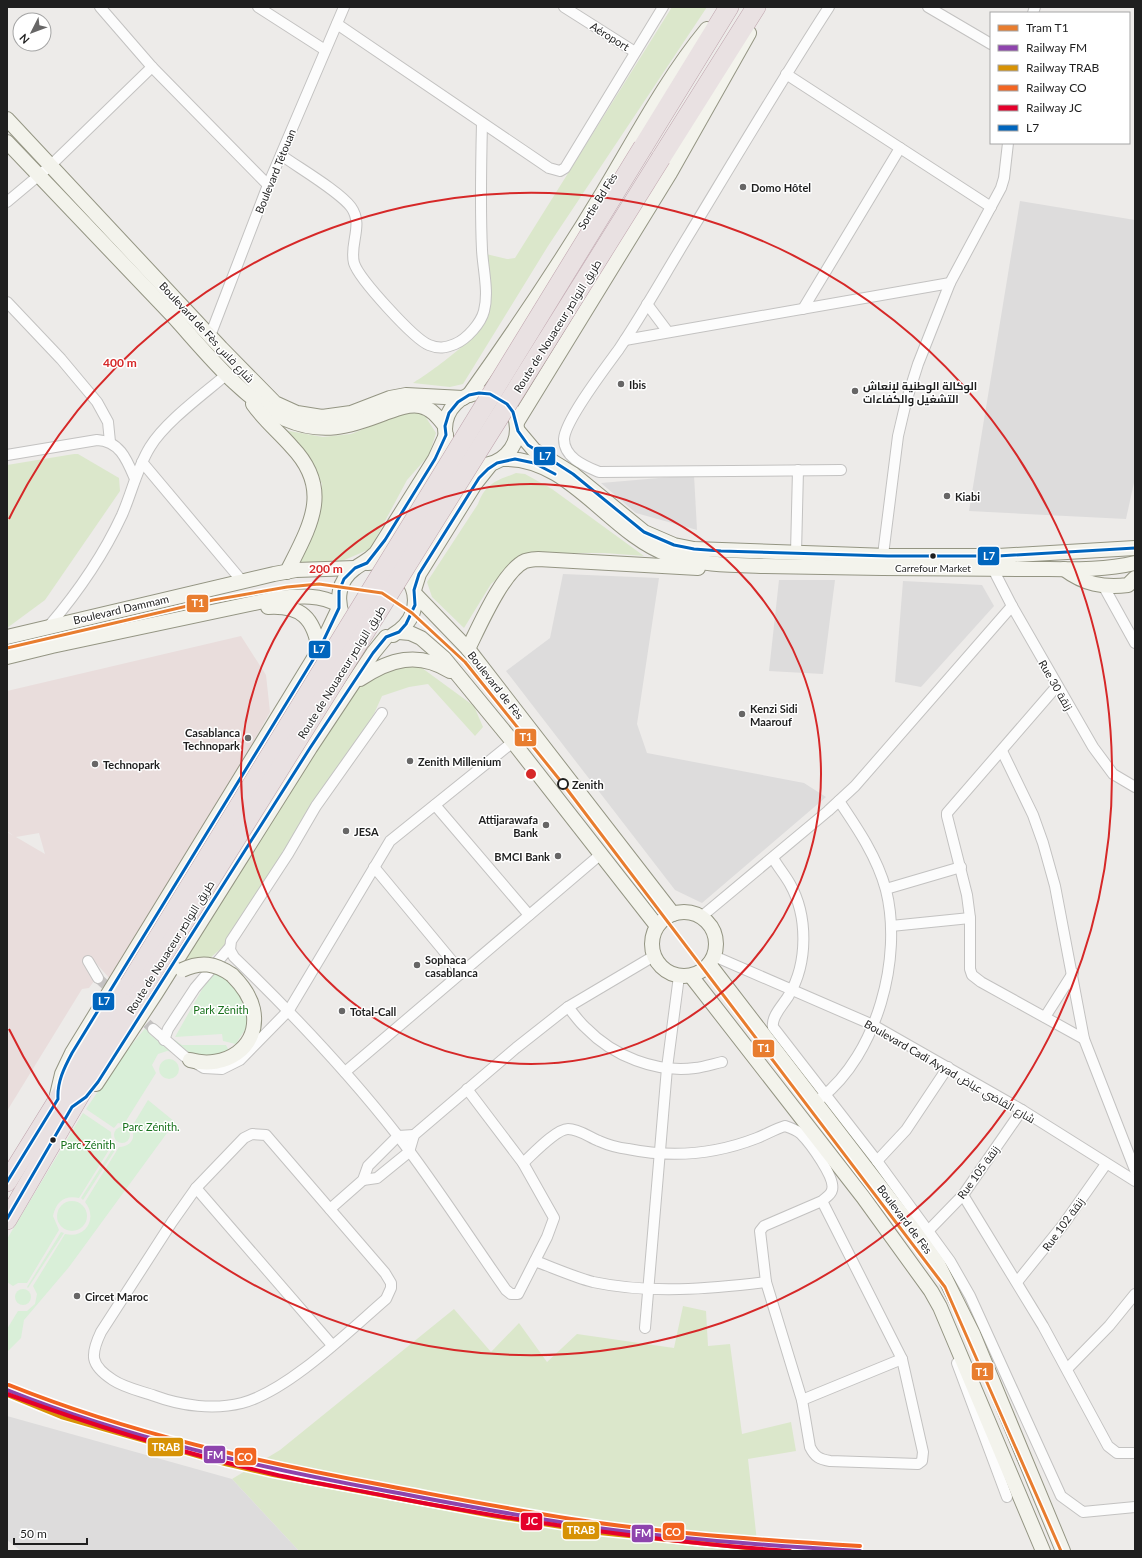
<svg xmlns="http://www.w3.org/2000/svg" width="1142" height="1558" font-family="Lato,Cairo,sans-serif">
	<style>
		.commercial { fill: #e9dddc; fill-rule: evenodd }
		.grass { fill: #dbe7cb }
		.park { fill: #d9efd8 }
		.parking { fill: #dddcdc }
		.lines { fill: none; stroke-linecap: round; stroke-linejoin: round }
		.street-tunnel { stroke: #c4c2c1; stroke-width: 10; stroke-dasharray: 10 5; stroke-linecap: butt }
		.street-casing { stroke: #c3c2c1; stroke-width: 12 }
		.secondary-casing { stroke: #949583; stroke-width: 16 }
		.highway-casing { stroke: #bea3ac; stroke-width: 20 }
		.street { stroke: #fcfcfc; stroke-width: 10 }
		.secondary { stroke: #f3f3ec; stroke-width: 14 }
		.highway { stroke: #e9e1e2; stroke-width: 19 }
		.secondary-bridge-casing { stroke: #949583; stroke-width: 16; stroke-linecap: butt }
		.highway-bridge-casing { stroke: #bea3ac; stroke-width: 20; stroke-linecap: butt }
		.secondary-bridge { stroke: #f3f3ec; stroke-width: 14 }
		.highway-bridge { stroke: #e9e1e2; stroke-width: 19 }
		.bus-1-casing { stroke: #fff; stroke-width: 6 }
		.bus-1 { stroke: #0065bd; stroke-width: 3 }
		.rail-1-casing { stroke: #fff; stroke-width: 7 }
		.rail-2-casing { stroke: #fff; stroke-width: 7 }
		.rail-3-casing { stroke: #fff; stroke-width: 7 }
		.rail-4-casing { stroke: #fff; stroke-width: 7 }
		.rail-1 { stroke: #8e44ad; stroke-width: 4 }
		.rail-2 { stroke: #d79205; stroke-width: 4 }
		.rail-3 { stroke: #f26522; stroke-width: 4 }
		.rail-4 { stroke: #e4002b; stroke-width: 4 }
		.tram-1-casing { stroke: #fff; stroke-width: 6 }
		.tram-1 { stroke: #e87d2f; stroke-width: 3 }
		.ring { fill: none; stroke: #d62828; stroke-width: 2 }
		.poi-dot { fill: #676666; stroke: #fff; stroke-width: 1.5 }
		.bus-dot { fill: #1f1f1f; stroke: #fff; stroke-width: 1.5 }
		.stop-dot { fill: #fff; stroke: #1f1f1f; stroke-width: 2 }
		.labels { text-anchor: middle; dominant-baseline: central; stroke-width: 3; stroke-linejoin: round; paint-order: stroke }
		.bus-label { font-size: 10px; fill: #1f1f1f; stroke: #fff }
		.street-label { font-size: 11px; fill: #1f1f1f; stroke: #fff }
		.poi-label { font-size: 11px; font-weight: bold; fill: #1f1f1f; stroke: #fff; text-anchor: start }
		.stop-label { font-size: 11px; font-weight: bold; fill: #1f1f1f; stroke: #fff; text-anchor: start }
		.park-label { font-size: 11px; fill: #19721d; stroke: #fff }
		.centre { fill: #d62828; stroke: #fff; stroke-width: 2 }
		.ring-label { font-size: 12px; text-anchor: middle; font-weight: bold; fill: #d62828; stroke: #fff; stroke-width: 3; stroke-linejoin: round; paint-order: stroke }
		.line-badge { stroke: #fff; stroke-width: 1.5 }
		.badge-label { font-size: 11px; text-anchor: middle; font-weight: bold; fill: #fff }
	</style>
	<rect width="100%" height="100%" fill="#edebe9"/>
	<path class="commercial" d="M241 636 266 675 270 712 168 895 111 980 94 961 100 973 89 988 82 989 7 1111V832L14 836 7 831V691ZM39 833 45 854 16 837Z"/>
	<g class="grass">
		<path d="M672 7H707L548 246 463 384 450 387 413 383C431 372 486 333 489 312 491 295 487 271 486 254L507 259 515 258Z"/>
		<polygon points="411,410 425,416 436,433 429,455 407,480 370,549 335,564 297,564 316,514 322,484 310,457 284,430 323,437 351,434"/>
		<polygon points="74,454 78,454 119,478 120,491 45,600 7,628 7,465"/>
		<path d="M516 473 525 474 552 489 644 556 604 553H526L491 584 464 628 432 597 427 582 478 504C486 483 496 481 516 473Z"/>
		<polygon points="426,660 422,668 474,706 483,727 475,736 428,684 409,687 382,696 369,725 356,740 225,945 209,959 184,961 355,682 393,662"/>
		<polygon points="683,1306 706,1311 708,1346 730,1344 742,1434 791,1422 796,1451 748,1459 758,1551 299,1551 232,1479 280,1450 454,1309 491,1352 519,1323 547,1362 577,1334 674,1348"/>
	</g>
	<g class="park">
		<path d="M212 972C233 979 253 1002 247 1025 245 1031 239 1038 236 1044L223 1041 222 1034 175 1037Z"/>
		<polygon points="147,1026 151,1036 156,1037 174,1052 167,1051 158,1054 152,1065 156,1073 124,1124 118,1123 114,1128 86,1109 120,1059"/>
		<path d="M175 1040 182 1045H226L229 1051C204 1058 195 1060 173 1045Z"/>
		<circle cx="169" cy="1069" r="10"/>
		<path d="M148 1100 175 1122 69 1267 24 1320 21 1338 7 1352V1329L18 1311H27L35 1304 37 1294 33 1286 65 1234C86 1239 98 1218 85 1202L119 1147C130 1147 137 1138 131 1128Z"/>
		<path d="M83 1113 111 1132 112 1145 79 1198C64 1195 56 1202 53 1216L59 1230 27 1283H18L13 1286 7 1282V1239Z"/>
		<circle cx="122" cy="1135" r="8"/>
		<polygon points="115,1145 117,1147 83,1200 81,1198"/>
		<circle cx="72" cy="1216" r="15"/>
		<polygon points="61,1232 64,1233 28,1288 27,1287"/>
		<circle cx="23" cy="1297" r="8"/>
	</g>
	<g class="parking">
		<polygon points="1020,201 1135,220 1135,478 1126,519 969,511"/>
		<polygon points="694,475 697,530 636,513 601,483"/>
		<polygon points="563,574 659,578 637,724 647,753 804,783 826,797 702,903 675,890 506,671 550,638"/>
		<polygon points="779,580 835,580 823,674 769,671"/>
		<polygon points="903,581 982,585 994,606 921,687 895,682"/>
		<polygon points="7,1416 232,1479 299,1551 21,1551 7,1540"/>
	</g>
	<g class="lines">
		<g class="street-tunnel">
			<polyline points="98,978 115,994"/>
			<polyline points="136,1013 153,1029"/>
		</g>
		<g class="street-casing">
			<g id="street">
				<polyline points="100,7 152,67 268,185"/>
				<polyline points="258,7 325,50"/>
				<polyline points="564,7 635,52"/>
				<path d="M829 7C781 81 736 157 690 233 666 272 644 312 619 349 606 367 565 420 564 439 564 458 585 466 599 472L841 470"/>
				<polyline points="928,7 991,44"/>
				<polyline points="1033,13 1035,7"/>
				<polyline points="337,24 549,168 560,171 565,168 663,7"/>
				<polyline points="786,74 991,207"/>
				<path d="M281 155C299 168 339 191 351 207 364 225 349 244 354 263 359 279 414 339 429 345 439 349 445 348 455 344 467 339 481 323 484 311 489 292 483 269 482 250 480 208 481 165 482 123"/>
				<polyline points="7,202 50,166 152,67"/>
				<polyline points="7,302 61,359 97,402 108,422 110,442"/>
				<polyline points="647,304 668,332"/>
				<polyline points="803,309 900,148"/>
				<polyline points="210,336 268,185 344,7"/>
				<polyline points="625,340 950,283"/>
				<path d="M7 455 97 440C120 441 127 460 135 479"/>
				<polyline points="142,462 242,581"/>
				<polyline points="796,553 798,470"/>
				<polyline points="883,555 898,436 906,402 918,364 950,283 1001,188 1004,178 1008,143"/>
				<polyline points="993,569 1012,606 1093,747 1113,774 1135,787"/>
				<polyline points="1104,587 1135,643"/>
				<path d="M49 626C78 592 103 556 122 515 132 492 137 468 150 447 166 421 204 394 227 374"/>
				<polyline points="1057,686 947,813 947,816 967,895 970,918 970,969 972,975 981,982 1084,1039"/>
				<path d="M382 713 316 806 288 854 231 941 230 950 234 957C292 1013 348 1072 398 1136 436 1185 470 1239 506 1290L511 1294H518L547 1237 554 1218 523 1163 467 1089"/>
				<polyline points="1002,751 1033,815 1043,843 1055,886 1084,1039 1135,1170"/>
				<polyline points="435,805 529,915"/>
				<path d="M773 858C778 867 785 875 790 884 808 916 808 963 789 995 784 1004 771 1016 773 1027L877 1161 950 1261 970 1296 1061 1496 1083 1512 1135 1507"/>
				<polyline points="374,867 462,973"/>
				<polyline points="886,889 961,867"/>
				<polyline points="701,917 828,811 855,786 1012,606"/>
				<polyline points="891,926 970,918"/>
				<polyline points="714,956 873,1025 1022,1110 1135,1181"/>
				<polyline points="88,961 98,978"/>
				<path d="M568 1007C574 1014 579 1022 586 1028 613 1056 656 1073 695 1068 704 1067 713 1064 722 1062"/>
				<polyline points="1045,1017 1073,973"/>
				<polyline points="153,1029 184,1056 204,1068 222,1069 240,1060 289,1010 390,841 513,742"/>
				<polyline points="164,1040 168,1029 195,988 230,947"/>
				<polyline points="345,1072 601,854"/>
				<path d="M821 1098C877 1054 903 958 886 890 877 857 858 829 839 801"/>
				<path d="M252 1134 266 1135 385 1273 391 1283V1288L386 1299C349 1331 288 1391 242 1403 214 1410 182 1406 155 1396 141 1391 125 1388 113 1380 90 1365 90 1355 101 1332L172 1222 196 1188 244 1138Z"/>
				<polyline points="877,1161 906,1130 948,1067"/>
				<path d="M523 1163C532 1155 556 1129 568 1129 579 1129 589 1137 599 1141 608 1145 619 1148 628 1149 672 1158 716 1154 757 1138 767 1134 775 1129 785 1126 791 1128 797 1130 801 1134 810 1143 836 1178 832 1190 831 1195 825 1198 822 1201L764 1226 760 1231 766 1282 802 1400 810 1447C815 1457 819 1459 830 1461L918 1464 922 1461 923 1452 902 1359 822 1201"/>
				<polyline points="363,1180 377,1178 409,1152 414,1135 516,1048 568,1007 654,956"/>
				<polyline points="196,1188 332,1345"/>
				<polyline points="963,1195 1043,1326 1108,1446 1117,1453 1135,1453"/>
				<polyline points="330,1209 363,1180 368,1166 398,1136 414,1135"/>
				<polyline points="929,1230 963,1195 1022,1110"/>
				<path d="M535 1261C554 1268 574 1277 593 1282 649 1294 710 1289 766 1282"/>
				<polyline points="1017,1282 1063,1225 1106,1164"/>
				<polyline points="645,1328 667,1068 679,976"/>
				<polyline points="957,1363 1007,1497"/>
				<polyline points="1067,1369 1109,1326 1135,1294"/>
				<polyline points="802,1400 902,1359"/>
			</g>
		</g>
		<g class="secondary-casing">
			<g id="secondary">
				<polyline points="7,119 221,348 275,403 297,413 322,417 351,413 390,398 406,395 463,398"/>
				<path d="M7 142C62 199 117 257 172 315 205 351 241 398 285 419 322 435 349 427 385 413 396 409 408 404 420 406 431 408 438 417 445 426"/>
				<circle cx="481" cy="429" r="36"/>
				<path d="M469 395C516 329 561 262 603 192 636 137 666 79 707 29"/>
				<path d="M253 404C264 420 279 432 292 447 333 490 310 526 287 572"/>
				<polyline points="517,422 670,173 749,33"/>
				<polyline points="518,431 534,450 573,474 644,532 674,545 694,549 888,556 998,556 1135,548"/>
				<path d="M502 459C570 456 608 533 669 555 699 565 733 565 765 566 804 567 843 567 882 568 932 568 982 569 1032 569 1065 569 1102 571 1135 563"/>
				<path d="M367 563C413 557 434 611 393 635"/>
				<path d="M1064 569C1084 584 1103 588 1128 585L1135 578"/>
				<polyline points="414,590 419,574 475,484 491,464"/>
				<polyline points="415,594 468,649 673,914"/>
				<path d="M268 607C301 605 314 618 319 650"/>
				<path d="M343 617C336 600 338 581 354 569 363 562 367 562 376 553L435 459 446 435"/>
				<polyline points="399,632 410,633 421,638 444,658 513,742 657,926"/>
				<polyline points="7,637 274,574 296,570 355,568"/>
				<path d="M468 649C479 627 503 571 525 561 529 560 534 559 538 559L698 568"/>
				<path d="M7 657 52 646 278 598C300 596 320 594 339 605"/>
				<path d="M360 679C390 659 418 651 450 671"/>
				<circle cx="684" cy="944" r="32"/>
				<polyline points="709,964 913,1229 938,1264 973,1334 1063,1551"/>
				<polyline points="691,976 863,1197 931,1291 940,1307 1043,1551"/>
				<path d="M190 1060C224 1070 261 1048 253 1009 250 995 242 985 232 975"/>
				<polyline points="96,1084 156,993 310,748 373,653 386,637"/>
				<polyline points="57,1095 62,1074 72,1053 319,650 339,608"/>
			</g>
		</g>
		<g class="highway-casing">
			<g id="highway">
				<polyline points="643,147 729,7"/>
				<polyline points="661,158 756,7"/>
				<polyline points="7,1182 129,985"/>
				<polyline points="7,1220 139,994"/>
			</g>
		</g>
		<use href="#street" class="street"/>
		<use href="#secondary" class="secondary"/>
		<use href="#highway" class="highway"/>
		<g class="secondary-bridge-casing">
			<path id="secondary-bridge" d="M182 970C201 961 215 963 232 975"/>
		</g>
		<g class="highway-bridge-casing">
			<g id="highway-bridge">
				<polyline points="129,985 643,147"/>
				<polyline points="139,994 661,158"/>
			</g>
		</g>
		<use href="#secondary-bridge" class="secondary-bridge"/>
		<use href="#highway-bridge" class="highway-bridge"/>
		<g class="bus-1-casing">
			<g id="bus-1">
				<path d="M7 1182 58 1099C57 1082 64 1068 72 1053L319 650 339 608V591L344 579 355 568 367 563 385 540 435 459 446 435 445 426 449 413 458 402 469 395 479 393 490 394 507 404 513 412 518 431 528 445 573 474 644 532 674 545 694 549 721 551 888 556H998L1135 548"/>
				<polyline points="7,1219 72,1107 86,1097 98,1082 310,748 373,653 386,637 399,632 406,624 415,605 414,590 419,574 479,478 488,469 497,463 515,459 534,463 555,474"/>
			</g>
		</g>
		<use href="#bus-1" class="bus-1"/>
		<g class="rail-1-casing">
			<path id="rail-1" d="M7 1390C130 1439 258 1467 387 1491 457 1504 528 1518 598 1528 685 1540 773 1546 860 1551"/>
		</g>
		<g class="rail-2-casing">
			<polyline id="rail-2" points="7,1395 61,1417 225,1464 273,1475 492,1516 599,1533 777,1551"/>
		</g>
		<g class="rail-3-casing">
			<path id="rail-3" d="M9 1385C131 1434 259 1462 388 1486 458 1499 528 1513 599 1523 686 1535 773 1541 860 1546"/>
		</g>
		<g class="rail-4-casing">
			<path id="rail-4" d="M7 1394C94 1426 182 1453 273 1474 312 1483 352 1489 391 1497 523 1522 656 1542 790 1551"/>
		</g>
		<use href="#rail-1" class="rail-1"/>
		<use href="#rail-2" class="rail-2"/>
		<use href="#rail-3" class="rail-3"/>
		<use href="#rail-4" class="rail-4"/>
		<g class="tram-1-casing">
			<polyline id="tram-1" points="7,648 213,600 287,587 319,584 382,593 412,613 465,662 563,784 945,1287 1061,1551"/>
		</g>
		<use href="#tram-1" class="tram-1"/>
	</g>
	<g class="ring">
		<circle cx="531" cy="774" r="290"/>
		<path d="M9 519A581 581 0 1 1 9 1029"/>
	</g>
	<g class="poi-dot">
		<circle cx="743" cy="187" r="4"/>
		<circle cx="621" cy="384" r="4"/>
		<circle cx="855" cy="391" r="4"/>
		<circle cx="947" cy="496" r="4"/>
		<circle cx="742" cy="714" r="4"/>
		<circle cx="248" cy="738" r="4"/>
		<circle cx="410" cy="761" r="4"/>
		<circle cx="95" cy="764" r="4"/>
		<circle cx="546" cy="825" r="4"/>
		<circle cx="346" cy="831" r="4"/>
		<circle cx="558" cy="856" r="4"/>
		<circle cx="417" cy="965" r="4"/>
		<circle cx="342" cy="1011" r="4"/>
		<circle cx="77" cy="1296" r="4"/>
	</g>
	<g class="bus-dot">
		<circle cx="933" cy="556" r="3.5"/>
		<circle cx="53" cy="1140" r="3.5"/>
	</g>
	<circle class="stop-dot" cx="563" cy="784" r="5"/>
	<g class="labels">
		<g class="bus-label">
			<text x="933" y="568">Carrefour Market</text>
		</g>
		<g class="street-label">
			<text transform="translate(610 36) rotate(32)">Aéroport</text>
			<text transform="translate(275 171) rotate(-68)">Boulevard Tétouan</text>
			<text transform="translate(597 201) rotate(-58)">Sortie Bd Fès</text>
			<text transform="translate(557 326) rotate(-58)">Route de Nouaceur طريق النواصر</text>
			<text transform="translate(207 332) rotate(47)">Boulevard de Fès شارع فاس</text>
			<text transform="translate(121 609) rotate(-13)">Boulevard Dammam</text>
			<text transform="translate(341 672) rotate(-58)">Route de Nouaceur طريق النواصر</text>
			<text transform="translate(496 685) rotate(52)">Boulevard de Fès</text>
			<text transform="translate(1056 685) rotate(60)">Rue 30 زنقة</text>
			<text transform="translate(170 947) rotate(-58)">Route de Nouaceur طريق النواصر</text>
			<text transform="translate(950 1071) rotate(30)">Boulevard Cadi Ayyad شارع القاضي عياض</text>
			<text transform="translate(978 1172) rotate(-54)">Rue 105 زنقة</text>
			<text transform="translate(905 1219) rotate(53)">Boulevard de Fès</text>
			<text transform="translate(1063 1224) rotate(-54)">Rue 102 زنقة</text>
		</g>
		<g class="poi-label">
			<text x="751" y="187">Domo Hôtel</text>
			<text x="629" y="384">Ibis</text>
			<text x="863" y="385">الوكالة الوطنية لإنعاش<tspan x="863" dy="13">التشغيل والكفاءات</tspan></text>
			<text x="955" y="496">Kiabi</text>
			<text x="750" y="708">Kenzi Sidi<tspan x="750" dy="13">Maarouf</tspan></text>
			<text x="240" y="732" text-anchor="end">Casablanca<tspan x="240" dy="13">Technopark</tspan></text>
			<text x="418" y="761">Zenith Millenium</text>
			<text x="103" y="764">Technopark</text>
			<text x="538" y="819" text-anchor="end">Attijarawafa<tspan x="538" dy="13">Bank</tspan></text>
			<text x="354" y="831">JESA</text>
			<text x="550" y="856" text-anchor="end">BMCI Bank</text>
			<text x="425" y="959">Sophaca<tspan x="425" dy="13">casablanca</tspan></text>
			<text x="350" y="1011">Total-Call</text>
			<text x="85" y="1296">Circet Maroc</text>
		</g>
		<g class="stop-label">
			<text x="572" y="784">Zenith</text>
		</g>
		<g class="park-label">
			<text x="221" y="1009">Park Zénith</text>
			<text x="151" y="1126">Parc Zénith.</text>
			<text x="88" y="1144">Parc Zénith</text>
		</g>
	</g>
	<circle cx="531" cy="774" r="6" class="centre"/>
	<g class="ring-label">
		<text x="120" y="367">400 m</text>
		<text x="326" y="573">200 m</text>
	</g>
	<g class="line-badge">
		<rect x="533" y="446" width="23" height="20" rx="4" fill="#0065bd"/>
		<rect x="977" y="546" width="23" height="20" rx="4" fill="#0065bd"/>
		<rect x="186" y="594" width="23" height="19" rx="4" fill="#e87d2f"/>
		<rect x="308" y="640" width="23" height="19" rx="4" fill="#0065bd"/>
		<rect x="514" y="728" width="23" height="19" rx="4" fill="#e87d2f"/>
		<rect x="92" y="992" width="23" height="19" rx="4" fill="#0065bd"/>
		<rect x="752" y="1039" width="23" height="19" rx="4" fill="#e87d2f"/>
		<rect x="971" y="1362" width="23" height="19" rx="4" fill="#e87d2f"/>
		<rect x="147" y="1437" width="37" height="20" rx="4" fill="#d79205"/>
		<rect x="203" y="1445" width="23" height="19" rx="4" fill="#8e44ad"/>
		<rect x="234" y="1447" width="23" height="19" rx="4" fill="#f26522"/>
		<rect x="520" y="1512" width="23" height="19" rx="4" fill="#e4002b"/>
		<rect x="562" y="1521" width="38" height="19" rx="4" fill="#d79205"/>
		<rect x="662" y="1522" width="23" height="19" rx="4" fill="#f26522"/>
		<rect x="631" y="1524" width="23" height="19" rx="4" fill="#8e44ad"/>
	</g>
	<g class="badge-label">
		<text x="545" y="460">L7</text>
		<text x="989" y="560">L7</text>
		<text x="198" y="607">T1</text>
		<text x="319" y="653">L7</text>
		<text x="526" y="741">T1</text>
		<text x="104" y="1005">L7</text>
		<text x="764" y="1052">T1</text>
		<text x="982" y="1376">T1</text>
		<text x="166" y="1451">TRAB</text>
		<text x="215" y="1459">FM</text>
		<text x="245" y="1461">CO</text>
		<text x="532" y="1525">JC</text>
		<text x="581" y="1534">TRAB</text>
		<text x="673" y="1536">CO</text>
		<text x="643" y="1537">FM</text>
	</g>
	<rect width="1142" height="1558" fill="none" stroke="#1f1f1f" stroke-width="16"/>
	<rect x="990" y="12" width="140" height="132" fill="#ffffff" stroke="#a5a5a5"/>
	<rect x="998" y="25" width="20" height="6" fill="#e87d2f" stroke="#a5a5a5"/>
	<text x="1026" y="32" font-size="12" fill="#1f1f1f">Tram T1</text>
	<rect x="998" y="45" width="20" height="6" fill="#8e44ad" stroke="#a5a5a5"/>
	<text x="1026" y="52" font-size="12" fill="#1f1f1f">Railway FM</text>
	<rect x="998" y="65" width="20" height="6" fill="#d79205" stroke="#a5a5a5"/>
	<text x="1026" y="72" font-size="12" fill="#1f1f1f">Railway TRAB</text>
	<rect x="998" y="85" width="20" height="6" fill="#f26522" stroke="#a5a5a5"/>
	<text x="1026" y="92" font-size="12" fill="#1f1f1f">Railway CO</text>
	<rect x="998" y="105" width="20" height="6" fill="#e4002b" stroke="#a5a5a5"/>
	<text x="1026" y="112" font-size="12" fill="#1f1f1f">Railway JC</text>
	<rect x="998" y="125" width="20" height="6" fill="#0065bd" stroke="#a5a5a5"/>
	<text x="1026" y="132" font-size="12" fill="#1f1f1f">L7</text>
	<g transform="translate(32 32) rotate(228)"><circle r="19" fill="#ffffff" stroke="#a5a5a5"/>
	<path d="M0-3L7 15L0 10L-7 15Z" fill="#676666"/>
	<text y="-6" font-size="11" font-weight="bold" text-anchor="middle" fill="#1f1f1f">N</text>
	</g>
	<path d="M14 1538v6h73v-6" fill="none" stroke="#1f1f1f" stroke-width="2"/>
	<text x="20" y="1538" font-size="12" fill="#1f1f1f" stroke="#ffffff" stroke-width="3" paint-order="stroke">50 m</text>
</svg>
